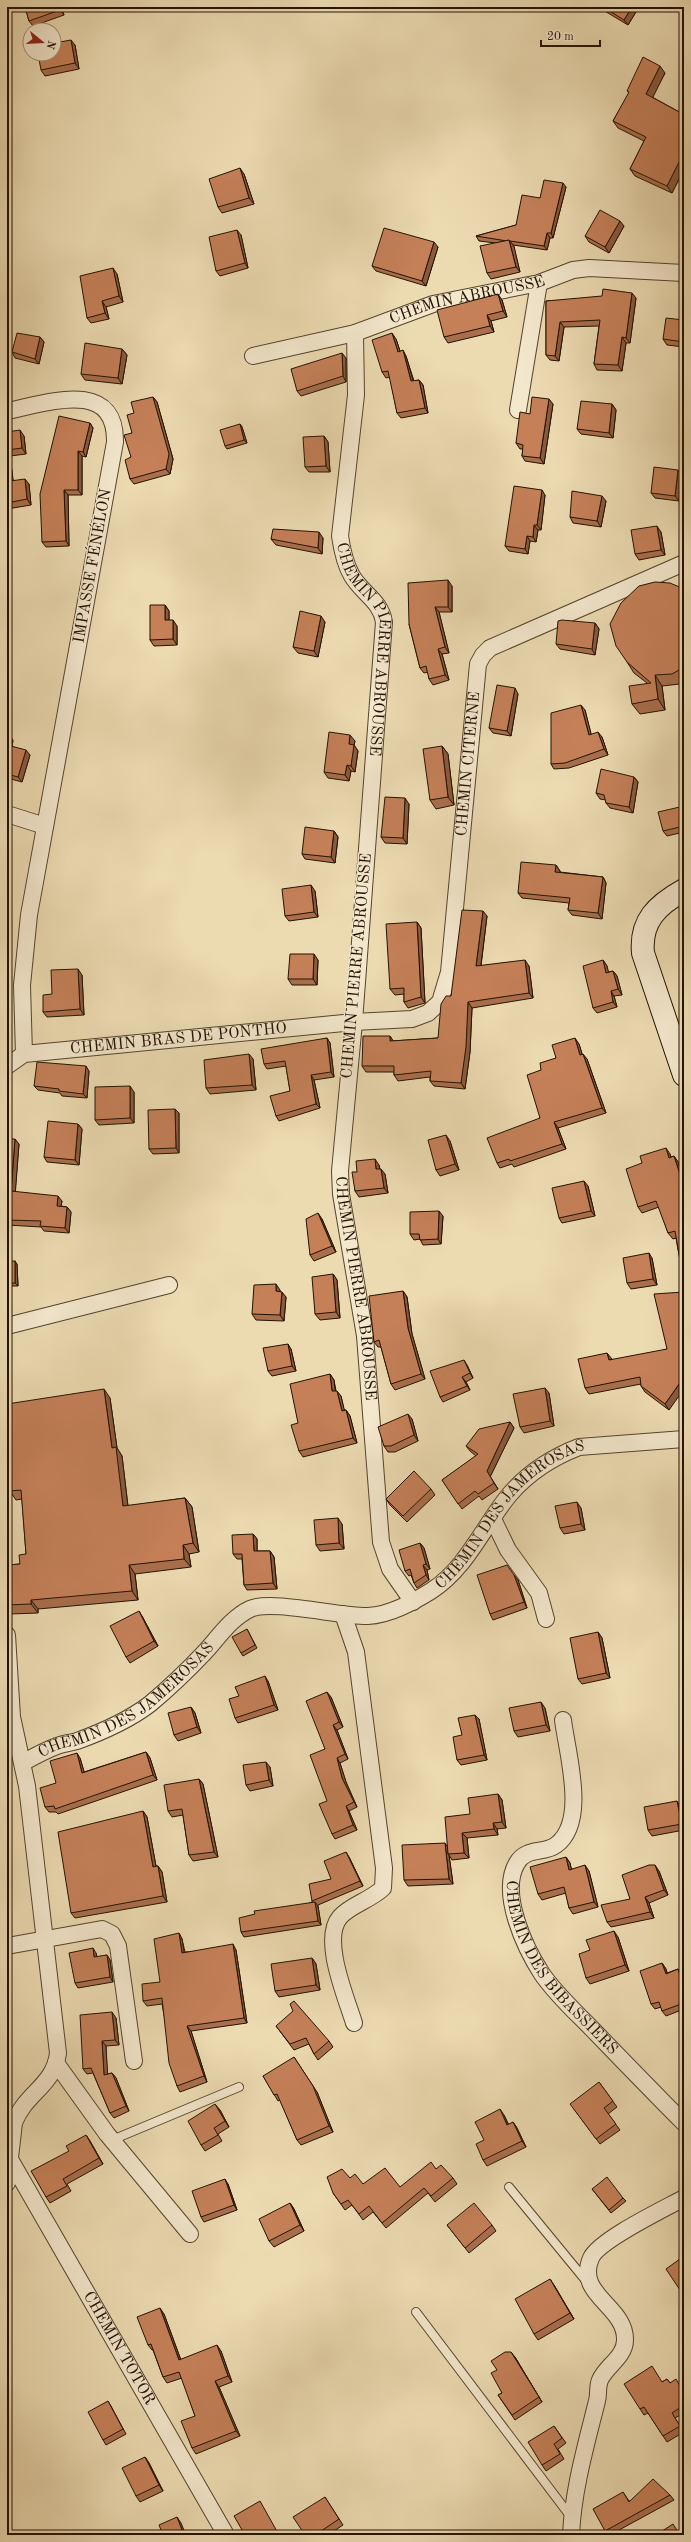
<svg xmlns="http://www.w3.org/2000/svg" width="691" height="2542" font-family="'Old Standard TT',serif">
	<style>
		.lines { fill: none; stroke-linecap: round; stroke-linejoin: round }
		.service-casing { stroke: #55442c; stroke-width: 10 }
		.minor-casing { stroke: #55442c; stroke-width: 18 }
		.secondary-casing { stroke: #231200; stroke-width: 24 }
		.service { stroke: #f3e7cc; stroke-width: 8 }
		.minor { stroke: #f3e7cc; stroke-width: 16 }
		.secondary { stroke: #f3e7cc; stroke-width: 22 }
		.wall { fill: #a96e4c; stroke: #231200 }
		.shaded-wall { fill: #8a5a3e; stroke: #231200 }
		.building { fill: #c58058; stroke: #231200 }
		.labels { text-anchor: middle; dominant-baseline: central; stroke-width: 3; stroke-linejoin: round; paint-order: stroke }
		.street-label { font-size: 16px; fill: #231200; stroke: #f3e7cc }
	</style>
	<rect width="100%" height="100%" fill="#ecdab1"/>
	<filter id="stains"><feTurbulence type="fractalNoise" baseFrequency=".005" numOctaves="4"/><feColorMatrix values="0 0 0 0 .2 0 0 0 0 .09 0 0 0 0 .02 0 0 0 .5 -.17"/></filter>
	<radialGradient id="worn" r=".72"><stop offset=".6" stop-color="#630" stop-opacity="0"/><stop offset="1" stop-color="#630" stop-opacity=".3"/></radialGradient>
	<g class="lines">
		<g class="service-casing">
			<g id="service">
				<polyline points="112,2140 239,2087"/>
				<polyline points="509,2187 587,2282"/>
				<polyline points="416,2312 571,2517"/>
			</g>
		</g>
		<g class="minor-casing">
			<g id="minor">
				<path id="s1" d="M355 333 356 395 340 536C342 550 345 564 352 576 362 593 381 601 384 622L354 1022 340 1171 341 1194 365 1336 381 1542 390 1569 413 1602"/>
				<path id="s2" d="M253 356 355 333 433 304 539 283 573 270 589 268 684 273"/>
				<polyline points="518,410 539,283"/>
				<path d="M7 411C47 403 116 378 115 442L29 915 22 985 24 1054"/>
				<polyline points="7,814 45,826"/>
				<path id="s3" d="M7 1066 24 1054 354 1022 412 1019 428 1013 440 1002 449 972 478 664 483 655 490 648 684 563"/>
				<polyline points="7,1326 169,1285"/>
				<polyline points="493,1519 508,1550 539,1593 546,1619"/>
				<path d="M343 1614 356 1652 384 1868 383 1888C371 1900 350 1905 340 1917 321 1939 346 1997 354 2023"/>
				<path d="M7 1635 12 1717 27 1786 58 2053C54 2086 25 2093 14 2123L7 2183"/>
				<path id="s4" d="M563 1720C567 1753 588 1822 556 1845 544 1854 526 1847 517 1863 499 1893 525 1948 542 1974 557 1996 579 2015 597 2034 626 2064 655 2094 684 2123"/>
				<path id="s5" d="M24 1762C35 1756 46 1750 57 1746 64 1743 71 1743 77 1741 102 1732 129 1720 150 1704 169 1688 187 1671 204 1653 218 1638 231 1618 250 1609 270 1599 342 1617 368 1616 390 1615 413 1602 431 1591 467 1568 484 1525 510 1494 529 1472 553 1457 579 1447L684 1439"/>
				<polyline points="7,1946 102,1929 112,1934 118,1946 134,2061"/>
				<polyline points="56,2063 107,2134 190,2234"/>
				<path id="s6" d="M11 2161 226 2535"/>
				<path d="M571 2535C573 2490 586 2445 597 2401 599 2394 597 2387 600 2380 606 2366 625 2357 625 2340 626 2306 575 2295 591 2258 599 2240 664 2209 684 2198"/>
			</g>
		</g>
		<g class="secondary-casing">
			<path id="secondary" d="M684 890C657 905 640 921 643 953L684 1075"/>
		</g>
		<use href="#service" class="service"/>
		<use href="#minor" class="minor"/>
		<use href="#secondary" class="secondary"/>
	</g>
	<g class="wall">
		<polygon points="25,7 61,7 64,15 33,26 29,21"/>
		<polygon points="598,7 639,7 628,25"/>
		<polygon points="75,45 79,69 45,76 41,70"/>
		<polygon points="665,73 652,97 683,114 684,115 684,169 672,193 635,176 630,169 644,141 618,128 613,121 629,93 627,91"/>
		<polygon points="244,174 254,204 222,213 218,207"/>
		<polygon points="566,187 553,238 550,238 547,250 513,245 520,272 491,279 487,273 496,243 479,241 476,236 516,225 540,198"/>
		<polygon points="624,226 609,253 589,242 585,236"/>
		<polygon points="241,235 248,268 220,276 216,271"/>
		<polygon points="438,247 426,286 376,271 372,266"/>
		<polygon points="117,274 123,302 106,307 109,319 91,323 87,318"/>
		<polygon points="636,298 630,343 626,343 622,371 597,370 594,364 599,326 564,327 559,361 550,360 546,355 546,301"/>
		<polygon points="502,300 507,317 491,321 494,332 448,343 444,337"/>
		<polygon points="684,320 684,347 667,345 663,339"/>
		<polygon points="40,337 44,342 39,364 15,358 12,352"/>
		<polygon points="396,339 400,351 406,356 414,381 419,380 423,385 428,413 401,418 397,413 390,377 386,378 382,372"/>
		<polygon points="122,349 127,355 122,384 85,380 81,374"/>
		<polygon points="346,358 346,382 301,396 297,391"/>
		<polygon points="153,397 157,402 173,459 170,474 134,484 130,479 132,433 134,413"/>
		<polygon points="553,404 544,464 525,461 522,456 523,449 520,449 516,443 530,414"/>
		<polygon points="612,404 616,410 613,438 581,434 577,429"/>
		<polygon points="90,423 93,428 86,457 82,456 82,495 68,495 69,546 46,547 42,542"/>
		<polygon points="240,424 242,427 247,443 227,449 225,446"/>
		<polygon points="7,432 24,436 26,454 10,456 13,481 29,484 31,505 7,509"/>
		<polygon points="324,436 328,442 330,472 309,472 305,467"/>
		<polygon points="678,470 682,476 679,501 655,498 651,493"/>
		<polygon points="545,495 541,530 538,530 536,542 530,541 528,554 509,551 505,546"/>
		<polygon points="606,501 601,527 573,523 570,517"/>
		<polygon points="661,532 665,555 639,560 635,554"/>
		<polygon points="323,538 322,554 276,545 271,539"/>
		<polygon points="452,586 452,612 439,612 449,653 442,654 449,680 433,685 429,679 428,672 424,673 420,668 409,624"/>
		<polygon points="684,589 684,682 680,684 662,686 665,710 640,714 632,704 647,683 634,673 627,662"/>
		<polygon points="165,605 169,611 169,620 177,626 177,645 154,646 150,640"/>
		<polygon points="325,622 318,657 298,653 293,647"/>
		<polygon points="595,623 599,629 595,655 560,649 556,644"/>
		<polygon points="518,694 511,736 493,733 489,728"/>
		<polygon points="585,710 591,735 602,737 608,755 569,768 554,769 551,764"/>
		<polygon points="7,735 10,735 13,741 12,746 30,755 22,782 7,778"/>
		<polygon points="355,741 354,745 358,751 355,772 351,771 349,781 328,778 324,772"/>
		<polygon points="442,746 448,754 454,805 436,809 430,800"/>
		<polygon points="634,777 638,782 633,813 610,808 606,803 606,800 600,799 596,793"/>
		<polygon points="409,804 407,844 385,843 381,837"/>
		<polygon points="684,806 684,832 667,836 663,831"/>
		<polygon points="334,831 338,837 335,863 305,859 302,854"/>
		<polygon points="556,865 560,871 560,872 603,877 606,883 602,919 572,915 568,910 569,903 522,898 518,893"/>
		<polygon points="315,891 318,917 289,921 285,916"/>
		<polygon points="487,916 481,966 529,966 533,998 472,1008 470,1052 465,1089 434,1086 430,1081 430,1077 398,1081 394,1075 394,1072 366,1072 362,1066 390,1036 393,1041 438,1038 451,996"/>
		<polygon points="417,922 421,928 425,1003 408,1008 404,1002 404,994 395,995 390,989"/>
		<polygon points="318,960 317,985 292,985 288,979"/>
		<polygon points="603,960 607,966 608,972 613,971 617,976 622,995 614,996 617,1007 597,1013 593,1008"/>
		<polygon points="82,975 84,1015 47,1017 43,1012 52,994"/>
		<polygon points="327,1038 330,1043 334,1077 314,1080 320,1108 279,1121 276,1116 290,1091 286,1066 267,1069 264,1064"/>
		<polygon points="579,1044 582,1054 587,1059 606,1113 558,1128 566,1149 514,1167 512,1164 500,1168 497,1163 540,1118 541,1070 556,1058"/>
		<polygon points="253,1059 256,1090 210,1094 206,1088"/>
		<polygon points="89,1071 87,1098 62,1096 60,1093 38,1090 34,1086"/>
		<polygon points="134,1092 134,1123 99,1125 95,1120"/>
		<polygon points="175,1109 179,1113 179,1153 153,1154 149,1149"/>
		<polygon points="78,1124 82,1129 79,1165 47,1162 44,1157"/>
		<polygon points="7,1139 19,1144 15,1192 62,1201 61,1206 67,1207 71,1212 69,1233 44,1231 41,1227 7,1225"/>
		<polygon points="450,1141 459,1170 440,1176 436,1170"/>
		<polygon points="670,1154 671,1157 674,1156 678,1162 684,1181 684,1283 676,1238 673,1239 668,1233 659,1207 642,1213 638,1207"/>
		<polygon points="379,1165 380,1169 385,1174 388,1193 359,1197 355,1191 357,1172"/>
		<polygon points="588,1186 595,1216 562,1223 559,1218"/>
		<polygon points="443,1216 441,1244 423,1245 420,1239 414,1240 410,1234"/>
		<polygon points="322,1219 336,1252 314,1261 310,1255"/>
		<polygon points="652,1258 657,1285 631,1289 627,1283"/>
		<polygon points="7,1261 17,1264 18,1286 7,1286"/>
		<polygon points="333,1274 337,1280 340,1318 320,1320 315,1314"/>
		<polygon points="280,1290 280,1292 286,1297 284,1321 256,1320 252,1314"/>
		<polygon points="403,1291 407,1297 412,1334 425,1379 395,1390 391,1384 381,1347 378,1347 374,1342"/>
		<polygon points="684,1292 669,1410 645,1392 641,1386 641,1384 589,1394 585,1388 667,1349"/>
		<polygon points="291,1349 296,1371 272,1376 268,1371"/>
		<polygon points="467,1365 473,1378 466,1382 470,1390 443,1402 440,1397"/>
		<polygon points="330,1374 334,1380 336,1391 341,1396 344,1410 346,1410 350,1416 357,1443 303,1457 299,1451 298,1423"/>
		<polygon points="549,1393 554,1426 524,1433 520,1427"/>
		<polygon points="110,1398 117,1448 122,1456 128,1506 185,1498 192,1507 199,1552 189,1554 191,1567 135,1574 138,1600 38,1609 38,1613 10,1614 7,1610 7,1565 20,1564 26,1554 22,1499 16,1500 10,1491 9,1486 7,1486 7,1404"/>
		<polygon points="412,1419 418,1441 395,1452 388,1452 384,1446"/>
		<polygon points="510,1422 514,1428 490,1477 498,1489 482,1500 479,1496 462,1509 442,1480 476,1456 470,1451 466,1446"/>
		<polygon points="431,1489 435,1495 407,1522 390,1505 386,1499"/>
		<polygon points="581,1508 585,1530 564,1534 560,1528"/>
		<polygon points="342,1524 344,1549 320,1551 316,1545"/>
		<polygon points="253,1534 257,1539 257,1551 270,1551 274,1557 277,1589 247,1590 244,1585 242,1559 237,1559 233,1554"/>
		<polygon points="420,1543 424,1548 430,1569 427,1570 429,1580 417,1588 414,1583 411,1575 409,1576 405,1571"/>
		<polygon points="518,1580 527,1608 493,1620 490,1614"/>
		<polygon points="142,1616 158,1646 130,1663 126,1657"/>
		<polygon points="247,1629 257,1648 243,1656 241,1653"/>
		<polygon points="598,1632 602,1638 610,1678 582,1684 578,1679"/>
		<polygon points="268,1681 278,1710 238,1723 235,1718 239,1696"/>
		<polygon points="331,1697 343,1727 337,1730 348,1759 340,1763 346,1782 357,1807 349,1811 357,1830 335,1839 332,1834 325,1749"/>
		<polygon points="191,1707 195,1713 201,1733 178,1741 174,1735"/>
		<polygon points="545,1708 550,1731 518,1737 514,1731"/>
		<polygon points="479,1719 487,1760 461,1765 457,1760"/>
		<polygon points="146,1752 150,1758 157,1780 58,1814 56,1812 49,1812 45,1807 56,1783 80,1758 84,1772"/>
		<polygon points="270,1767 273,1786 250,1791 246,1785"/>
		<polygon points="199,1779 203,1784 218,1857 193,1861 189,1855 183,1815 172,1817 168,1811"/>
		<polygon points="498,1794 502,1800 506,1828 497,1829 498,1835 467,1838 469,1858 452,1860 449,1855 453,1884 408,1886 404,1880 448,1847 470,1814"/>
		<polygon points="681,1807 684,1821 684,1830 652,1836 648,1830"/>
		<polygon points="143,1811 147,1817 156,1866 158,1866 162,1872 167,1902 75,1918 71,1913"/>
		<polygon points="349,1857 363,1886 318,1905 318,1906 321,1925 244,1937 241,1932 312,1902 312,1901 331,1879"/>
		<polygon points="566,1857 570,1863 571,1869 589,1871 598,1907 573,1914 569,1908 566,1893 542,1900 538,1894"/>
		<polygon points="659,1871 668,1895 649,1903 654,1918 611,1927 607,1922"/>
		<polygon points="179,1933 182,1939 185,1952 236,1950 247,2023 191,2031 207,2082 180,2092 177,2086 162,2004 147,2006 143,2001 160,1982"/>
		<polygon points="618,1937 629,1971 590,1984 586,1978 590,1950"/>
		<polygon points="96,1953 97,1957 107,1955 110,1960 113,1982 78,1988 75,1983"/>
		<polygon points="312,1958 316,1964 320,1990 279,1997 275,1991"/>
		<polygon points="662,1963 666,1969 667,1973 678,1969 682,1974 683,1977 684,1977 684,2009 666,2016 662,2011 661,2007 655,2009 651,2004"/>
		<polygon points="116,2018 119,2045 106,2046 107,2074 112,2073 116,2078 129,2111 114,2118 110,2113 93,2073 87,2074 83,2069"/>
		<polygon points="276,2026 329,2041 333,2047 318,2060 314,2054 309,2044 294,2050"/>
		<polygon points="263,2076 317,2092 333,2132 301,2145 297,2140 280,2100 278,2101"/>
		<polygon points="599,2082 617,2107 608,2114 620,2130 600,2144 574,2109"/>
		<polygon points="220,2110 229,2127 218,2134 222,2141 205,2151 201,2145"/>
		<polygon points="504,2115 509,2125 513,2122 517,2128 526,2147 487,2166 483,2160 484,2140"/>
		<polygon points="86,2135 90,2141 103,2164 67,2184 71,2191 50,2203 46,2197 69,2151"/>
		<polygon points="436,2169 453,2178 457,2184 435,2202 428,2193 386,2228 373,2212 363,2220 352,2205 345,2210 333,2193 350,2178 363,2184 400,2187"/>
		<polygon points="228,2184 237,2210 204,2222 201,2217"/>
		<polygon points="592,2189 623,2198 626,2201 611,2213"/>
		<polygon points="290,2203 294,2209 304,2231 274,2247 269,2241"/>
		<polygon points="447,2225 492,2225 496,2231 469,2253"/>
		<polygon points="554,2285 574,2319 538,2340 534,2334"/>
		<polygon points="164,2314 181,2360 221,2351 232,2382 219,2387 240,2436 196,2454 192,2448 195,2416 182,2378 167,2383 163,2377 153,2350 152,2350 148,2345"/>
		<polygon points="515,2357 542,2402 515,2420 498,2395 502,2393 497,2370"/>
		<polygon points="667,2379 670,2383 680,2385 684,2392 684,2413 675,2418 684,2432 667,2442 648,2413 644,2415 640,2409 662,2382"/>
		<polygon points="108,2401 111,2406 126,2434 106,2445 103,2440"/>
		<polygon points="554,2426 566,2443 558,2449 564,2459 546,2471 542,2465"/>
		<polygon points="145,2457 149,2463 163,2491 140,2502 136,2496"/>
		<polygon points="623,2492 629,2501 670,2495 674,2500 610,2535 607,2535 605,2531"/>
		<polygon points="325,2497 343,2525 328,2535 305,2535"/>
	</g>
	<g class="shaded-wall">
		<polygon points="59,7 61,7 64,15 60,10"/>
		<polygon points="632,7 639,7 628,25 624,20"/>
		<polygon points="71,40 75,45 79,69 75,63"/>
		<polygon points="660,66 665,73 651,101 646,94"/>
		<polygon points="683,114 684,115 684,122 681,118"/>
		<polygon points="679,162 684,169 672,193 667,186"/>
		<polygon points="240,168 244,174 254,204 249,198"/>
		<polygon points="563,183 566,187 553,238 551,233"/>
		<polygon points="620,221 624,226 609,253 605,247"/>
		<polygon points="237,230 241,235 248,268 245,263"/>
		<polygon points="547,233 550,238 547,250 544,246"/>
		<polygon points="509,240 514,246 520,272 516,267"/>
		<polygon points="434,242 438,247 426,286 422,281"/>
		<polygon points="113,268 117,274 123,302 119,296"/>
		<polygon points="632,293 636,298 630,343 626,338"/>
		<polygon points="498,294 502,300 507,317 503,311"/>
		<polygon points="102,301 106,307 109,319 105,313"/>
		<polygon points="487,315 491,321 494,332 490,326"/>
		<polygon points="560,322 564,327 559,361 555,356"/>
		<polygon points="392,333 396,339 402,357 398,352"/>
		<polygon points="40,337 44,342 39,364 35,359"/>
		<polygon points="622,337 626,343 622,371 618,365"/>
		<polygon points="122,349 127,355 122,384 118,378"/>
		<polygon points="403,350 406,356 415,387 411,381"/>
		<polygon points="342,353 346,358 346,382 343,376"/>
		<polygon points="419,380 423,385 428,413 425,408"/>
		<polygon points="153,397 157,402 173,459 170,474 166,469"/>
		<polygon points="549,399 553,404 544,464 540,458"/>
		<polygon points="612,404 616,410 613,438 609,433"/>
		<polygon points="90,423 93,428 86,457 83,452"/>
		<polygon points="240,424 242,427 247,443 244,440"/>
		<polygon points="20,430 24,436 26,454 22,448"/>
		<polygon points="324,436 328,442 330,472 326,466"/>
		<polygon points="78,451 82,456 82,495 78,490"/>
		<polygon points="7,452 10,456 14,487 10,481 7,459"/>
		<polygon points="678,470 682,476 679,501 675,496"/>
		<polygon points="25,479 29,484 31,505 27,499"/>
		<polygon points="64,490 68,495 69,546 66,541"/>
		<polygon points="542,490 545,495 541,530 537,525"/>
		<polygon points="602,496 606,501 601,527 597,521"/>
		<polygon points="534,525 538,530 536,542 533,537"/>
		<polygon points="657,526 661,532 665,555 661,550"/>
		<polygon points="319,532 323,538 322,554 318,548"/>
		<polygon points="527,536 530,541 528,554 525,549"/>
		<polygon points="448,580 452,586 452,612 448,607"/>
		<polygon points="165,605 169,611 169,626 165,620"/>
		<polygon points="435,607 439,612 449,653 445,647"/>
		<polygon points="321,616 325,622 318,657 314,651"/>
		<polygon points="173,620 177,626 177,645 173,639"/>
		<polygon points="595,623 599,629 595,655 592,649"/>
		<polygon points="438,649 442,654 449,680 445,675"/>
		<polygon points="655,675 662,686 665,710 658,699"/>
		<polygon points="515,688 518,694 511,736 507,731"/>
		<polygon points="581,705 585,710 593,741 589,735"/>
		<polygon points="598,732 602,737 608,755 604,749"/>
		<polygon points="10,735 13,741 10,750 7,745"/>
		<polygon points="350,735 355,741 354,745 358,751 355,772 351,766 349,744"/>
		<polygon points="442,746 448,754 454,805 448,797"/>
		<polygon points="26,750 30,755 22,782 18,777"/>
		<polygon points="347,765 351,771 349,781 345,775"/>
		<polygon points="634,777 638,782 633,813 629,807"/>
		<polygon points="405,798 409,804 407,844 403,838"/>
		<polygon points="334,831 338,837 335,863 331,857"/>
		<polygon points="556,865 560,871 559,877 555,872"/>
		<polygon points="603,877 606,883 602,919 598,913"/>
		<polygon points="311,885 315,891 318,917 314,912"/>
		<polygon points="483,911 487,916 480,972 476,966"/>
		<polygon points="417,922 421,928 425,1003 421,997"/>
		<polygon points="314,954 318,960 317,985 313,979"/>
		<polygon points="525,960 529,966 533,998 529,993"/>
		<polygon points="603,960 607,966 610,978 606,973"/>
		<polygon points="78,969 82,975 84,1015 80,1009"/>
		<polygon points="613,971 617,976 622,995 618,989"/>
		<polygon points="611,991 614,996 617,1007 613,1002"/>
		<polygon points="468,1002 472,1008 470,1052 465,1089 461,1083"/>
		<polygon points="390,1036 394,1042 390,1041"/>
		<polygon points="327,1038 330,1043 334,1077 331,1072"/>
		<polygon points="575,1038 579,1044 584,1060 580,1055"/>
		<polygon points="249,1054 253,1059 256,1090 252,1085"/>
		<polygon points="583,1054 587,1059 606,1113 602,1108"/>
		<polygon points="86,1066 89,1071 87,1098 83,1094"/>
		<polygon points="311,1075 314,1080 320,1108 316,1104"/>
		<polygon points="130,1086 134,1092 134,1123 130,1118"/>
		<polygon points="175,1109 179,1113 179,1153 176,1148"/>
		<polygon points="554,1122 558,1128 566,1149 562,1144"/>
		<polygon points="78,1124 82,1129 79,1165 75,1160"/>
		<polygon points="446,1135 450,1141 459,1170 455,1164"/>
		<polygon points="15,1139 19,1144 15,1197 11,1191"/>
		<polygon points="666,1148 670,1154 673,1164 669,1158"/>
		<polygon points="674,1156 678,1162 684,1181 684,1187"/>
		<polygon points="375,1159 379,1165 381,1175 376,1169"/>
		<polygon points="381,1169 385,1174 388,1193 384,1188"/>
		<polygon points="584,1181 588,1186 595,1216 591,1211"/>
		<polygon points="58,1196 62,1201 60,1211 57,1206"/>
		<polygon points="67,1207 71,1212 69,1233 65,1228"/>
		<polygon points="439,1211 443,1216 441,1244 438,1239"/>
		<polygon points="318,1213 322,1219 336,1252 332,1246"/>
		<polygon points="649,1253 652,1258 657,1285 653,1279"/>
		<polygon points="15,1261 17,1264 18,1286 15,1283"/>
		<polygon points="333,1274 337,1280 340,1318 336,1312"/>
		<polygon points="276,1284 280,1290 280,1297 276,1291"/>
		<polygon points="403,1291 407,1297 412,1334 425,1379 421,1374 408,1328"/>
		<polygon points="282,1292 286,1297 284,1321 280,1315"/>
		<polygon points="288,1344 291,1349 296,1371 292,1366"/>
		<polygon points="607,1353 612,1359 609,1360"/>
		<polygon points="464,1360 467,1365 473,1378 470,1373"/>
		<polygon points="330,1374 334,1380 336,1397 332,1391"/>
		<polygon points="462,1377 466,1382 470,1390 467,1386"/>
		<polygon points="684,1377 684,1389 669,1410 665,1404"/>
		<polygon points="545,1388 549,1393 554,1426 550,1421"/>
		<polygon points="104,1389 110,1398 117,1448 122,1456 129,1515 123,1506 112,1448"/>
		<polygon points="337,1391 341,1396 346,1417 342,1411"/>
		<polygon points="346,1410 350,1416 357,1443 353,1438"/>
		<polygon points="408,1414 412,1419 418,1441 414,1435"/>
		<polygon points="510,1422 514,1428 490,1477 498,1489 487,1471"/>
		<polygon points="185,1498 192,1507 199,1552 193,1543"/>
		<polygon points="577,1502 581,1508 585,1530 581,1524"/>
		<polygon points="338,1518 342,1524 344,1549 339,1543"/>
		<polygon points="253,1534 257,1539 257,1557 254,1551"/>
		<polygon points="420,1543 424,1548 430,1569 426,1564"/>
		<polygon points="183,1545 189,1554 191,1567 184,1559"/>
		<polygon points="270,1551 274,1557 277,1589 273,1583"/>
		<polygon points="129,1565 135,1574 138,1600 132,1591"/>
		<polygon points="423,1565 427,1570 429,1580 426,1575"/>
		<polygon points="514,1575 518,1580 527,1608 524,1602"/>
		<polygon points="31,1600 38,1609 38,1613 31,1604"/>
		<polygon points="139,1611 142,1616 158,1646 154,1641"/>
		<polygon points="598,1632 602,1638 610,1678 606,1673"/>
		<polygon points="265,1676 268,1681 278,1710 274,1705"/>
		<polygon points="327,1692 331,1697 343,1727 339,1722"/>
		<polygon points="541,1702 545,1708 550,1731 546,1725"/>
		<polygon points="191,1707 195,1713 201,1733 197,1727"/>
		<polygon points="475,1715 479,1719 487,1760 484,1755"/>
		<polygon points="333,1725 337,1730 348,1759 345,1754"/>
		<polygon points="146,1752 150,1758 157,1780 153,1775"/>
		<polygon points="77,1753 80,1758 86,1778 82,1773"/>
		<polygon points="337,1758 340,1763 346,1782 357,1807 354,1802 342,1778"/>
		<polygon points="266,1762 270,1767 273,1786 269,1780"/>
		<polygon points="199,1779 203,1784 218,1857 214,1852"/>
		<polygon points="498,1794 502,1800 506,1828 502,1822"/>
		<polygon points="677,1801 681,1807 684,1821 684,1828 682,1824"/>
		<polygon points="346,1806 349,1811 357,1830 353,1825"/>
		<polygon points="143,1811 147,1817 157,1872 153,1867"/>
		<polygon points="493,1823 497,1829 498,1835 494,1829"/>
		<polygon points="462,1833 467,1838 469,1858 464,1853"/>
		<polygon points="445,1843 449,1849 448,1854 449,1855 453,1884 449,1879"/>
		<polygon points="346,1852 349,1857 363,1886 360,1881"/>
		<polygon points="566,1857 570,1863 573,1875 569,1870"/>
		<polygon points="585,1865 589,1871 598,1907 594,1902"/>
		<polygon points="655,1865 659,1871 668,1895 664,1890"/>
		<polygon points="158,1866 162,1872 167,1902 163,1896"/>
		<polygon points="645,1897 649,1903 654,1918 650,1912"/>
		<polygon points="315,1902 318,1906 321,1925 318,1921"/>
		<polygon points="614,1931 618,1937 629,1971 625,1965"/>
		<polygon points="179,1933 182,1939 185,1958 182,1953"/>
		<polygon points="233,1944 236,1950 247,2023 244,2018"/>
		<polygon points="93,1948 96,1953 98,1962 94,1957"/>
		<polygon points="107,1955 110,1960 113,1982 110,1977"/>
		<polygon points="312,1958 316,1964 320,1990 316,1985"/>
		<polygon points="662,1963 666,1969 669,1979 666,1974"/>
		<polygon points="678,1969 682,1974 684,1981 681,1978"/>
		<polygon points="112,2012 116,2018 119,2045 115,2040"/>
		<polygon points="187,2026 191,2031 207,2082 204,2076"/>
		<polygon points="102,2041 106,2046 108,2080 104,2075"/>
		<polygon points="294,2057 317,2092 333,2132 329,2126"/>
		<polygon points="112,2073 116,2078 129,2111 126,2106"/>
		<polygon points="215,2104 220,2110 229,2127 225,2121"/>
		<polygon points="500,2109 504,2115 511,2131 507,2125"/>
		<polygon points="513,2122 517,2128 526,2147 522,2141"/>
		<polygon points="86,2135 90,2141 103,2164 99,2158"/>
		<polygon points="225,2179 228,2184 237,2210 234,2205"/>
		<polygon points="290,2203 294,2209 304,2231 300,2225"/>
		<polygon points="550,2279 554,2285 574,2319 570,2313"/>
		<polygon points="160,2308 164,2314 183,2366 179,2360"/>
		<polygon points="217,2345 221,2351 232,2382 228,2376"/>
		<polygon points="511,2352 515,2357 542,2402 539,2397"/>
		<polygon points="215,2381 219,2387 240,2436 236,2431"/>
		<polygon points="145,2457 149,2463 163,2491 159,2485"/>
		<polygon points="177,2517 181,2523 186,2535 184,2535"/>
	</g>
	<g class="building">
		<polygon points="25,7 59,7 60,10 29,21"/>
		<polygon points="603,7 632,7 624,20"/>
		<polygon points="71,40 75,63 41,70 38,54 54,54 54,43"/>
		<polygon points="643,57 660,66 646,94 683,114 681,118 684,120 684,165 679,162 667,186 630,169 646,137 613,121 629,92 627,91"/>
		<polygon points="240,168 249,198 218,207 209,179"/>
		<polygon points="544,180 563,183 551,233 547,233 544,246 510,241 509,240 507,241 476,236 516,225 522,195 540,198"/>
		<polygon points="600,210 620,221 605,247 585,236"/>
		<polygon points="384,228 434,242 422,281 372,266"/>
		<polygon points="237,230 245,263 216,271 209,237"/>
		<polygon points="509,240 516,267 487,273 480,246"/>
		<polygon points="113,268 119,296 102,301 105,313 87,318 80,276"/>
		<polygon points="603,289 632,293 626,338 622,337 618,365 594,364 600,320 560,322 555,356 546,355 546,301 602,296"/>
		<polygon points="498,294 503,311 487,315 490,326 444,337 437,310"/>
		<polygon points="666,318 684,320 684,342 663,339"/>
		<polygon points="17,333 40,337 35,359 12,352"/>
		<polygon points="392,333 398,352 403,350 411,381 419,380 425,408 397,413 388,371 382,372 372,340"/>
		<polygon points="85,343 122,349 118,378 81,374"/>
		<polygon points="342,353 343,376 297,391 291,369"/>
		<polygon points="153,397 169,454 166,469 130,479 125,460 131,457 124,435 132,433 127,415 134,413 131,402"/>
		<polygon points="532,397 549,399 540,458 522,456 523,445 516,443 520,412 530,414"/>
		<polygon points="581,401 612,404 609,433 577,429"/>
		<polygon points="59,416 90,423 83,452 78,451 78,490 64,490 66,541 42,542 40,494"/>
		<polygon points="240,424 244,440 225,446 220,430"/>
		<polygon points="20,430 22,448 7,450 7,432"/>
		<polygon points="324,436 326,466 305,467 303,437"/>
		<polygon points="7,459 10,481 25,479 27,499 7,503"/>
		<polygon points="654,467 678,470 675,496 651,493"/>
		<polygon points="514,486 542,490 537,525 534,525 533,537 527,536 525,549 505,546"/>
		<polygon points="572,491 602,496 597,521 570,517"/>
		<polygon points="657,526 661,550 635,554 631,530"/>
		<polygon points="273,529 319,532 318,548 271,539"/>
		<polygon points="448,580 448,607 435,607 445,647 438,649 445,675 429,679 426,666 420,668 409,624 408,583"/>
		<polygon points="655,582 670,583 684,589 684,667 672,674 655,675 658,699 632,704 629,686 651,683 627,662 616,646 610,624 621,603 639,586"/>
		<polygon points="150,605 165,605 165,620 173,620 173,639 150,640"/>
		<polygon points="300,611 321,616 314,651 293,647"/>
		<polygon points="562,620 595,623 592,649 556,644 558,621"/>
		<polygon points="497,685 515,688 507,731 489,728"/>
		<polygon points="581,705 589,735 598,732 604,749 565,763 551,764 551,713"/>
		<polygon points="329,732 350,735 349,744 354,745 351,766 347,765 345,775 324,772"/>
		<polygon points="7,735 10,735 7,744"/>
		<polygon points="7,745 26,750 18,777 7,774"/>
		<polygon points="442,746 448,797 430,800 423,749"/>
		<polygon points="601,769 634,777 629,807 606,803 604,795 596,793"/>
		<polygon points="385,797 405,798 403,838 381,837"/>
		<polygon points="684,806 684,826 663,831 658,812"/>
		<polygon points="305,827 334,831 331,857 302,854"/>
		<polygon points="521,862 556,865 555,872 603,877 598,913 568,910 570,898 518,893"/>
		<polygon points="311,885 314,912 285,916 282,889"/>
		<polygon points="462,910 483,911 476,966 525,960 529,993 468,1002 466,1047 461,1083 430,1081 431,1071 394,1075 394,1066 362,1066 363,1036 390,1036 390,1041 438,1038 441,1004 446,996 451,996"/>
		<polygon points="417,922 421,997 404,1002 404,988 390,989 386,924"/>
		<polygon points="290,954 314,954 313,979 288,979"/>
		<polygon points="603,960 606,973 613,971 618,989 611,991 613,1002 593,1008 583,966"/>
		<polygon points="78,969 80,1009 43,1012 43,995 52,994 51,970"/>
		<polygon points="327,1038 331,1072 311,1075 316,1104 276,1116 270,1096 290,1091 285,1061 264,1064 261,1049"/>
		<polygon points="575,1038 580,1055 583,1054 602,1108 554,1122 562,1144 510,1161 509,1159 497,1163 487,1138 540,1118 527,1075 541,1070 540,1063 556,1058 552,1045"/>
		<polygon points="249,1054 252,1085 206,1088 204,1060"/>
		<polygon points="37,1062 86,1066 83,1094 59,1091 59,1089 34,1086"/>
		<polygon points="130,1086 130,1118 95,1120 95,1087"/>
		<polygon points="175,1109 176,1148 149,1149 148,1110"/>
		<polygon points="48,1121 78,1124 75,1160 44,1157"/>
		<polygon points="446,1135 455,1164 436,1170 428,1140"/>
		<polygon points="7,1139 15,1139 11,1191 58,1196 57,1206 67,1207 65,1228 40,1226 41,1221 7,1220"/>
		<polygon points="666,1148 669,1158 674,1156 684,1187 684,1283 675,1231 668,1233 656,1201 638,1207 626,1169 642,1163 640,1156"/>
		<polygon points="375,1159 376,1169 381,1169 384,1188 355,1191 352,1172 357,1172 356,1161"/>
		<polygon points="584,1181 591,1211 559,1218 552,1188"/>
		<polygon points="439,1211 438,1239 420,1240 419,1234 410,1234 410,1212"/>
		<polygon points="318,1213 332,1246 310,1255 306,1219"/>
		<polygon points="649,1253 653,1279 627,1283 623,1258"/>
		<rect x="7" y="1261" width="8" height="22"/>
		<polygon points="333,1274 336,1312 315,1314 312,1277"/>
		<polygon points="276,1284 276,1291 282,1292 280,1315 252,1314 254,1285"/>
		<polygon points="403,1291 408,1328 421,1374 391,1384 379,1340 374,1342 369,1296"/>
		<polygon points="684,1292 684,1377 665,1404 641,1386 640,1377 585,1388 578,1359 607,1353 609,1360 667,1349 654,1294"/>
		<polygon points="288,1344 292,1366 268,1371 263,1348"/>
		<polygon points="464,1360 470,1373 462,1377 467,1386 440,1397 430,1371"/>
		<polygon points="330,1374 332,1391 337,1391 342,1411 346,1410 353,1438 299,1451 291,1425 298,1423 290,1384"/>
		<polygon points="545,1388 550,1421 520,1427 513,1394"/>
		<polygon points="104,1389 112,1448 116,1447 123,1506 185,1498 193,1543 183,1545 184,1559 129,1565 132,1591 31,1600 31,1604 7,1605 7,1565 20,1564 19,1555 26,1554 21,1490 10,1491 8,1477 7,1477 7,1404"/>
		<polygon points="408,1414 414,1435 391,1446 384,1446 378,1427"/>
		<polygon points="510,1422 487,1471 494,1483 478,1494 475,1491 458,1504 442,1480 478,1454 466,1446 479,1429"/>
		<polygon points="414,1471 431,1489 403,1516 386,1499"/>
		<polygon points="577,1502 581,1524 560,1528 555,1506"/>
		<polygon points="338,1518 339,1543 316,1545 314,1520"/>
		<polygon points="253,1534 254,1551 270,1551 273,1583 244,1585 242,1554 233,1554 232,1535"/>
		<polygon points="420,1543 426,1564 423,1565 426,1575 414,1583 410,1569 405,1571 399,1550"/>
		<polygon points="681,1556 684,1556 684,1572"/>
		<polygon points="507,1565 514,1575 524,1602 490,1614 477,1575"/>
		<polygon points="139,1611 154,1641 126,1657 110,1626"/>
		<polygon points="247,1629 255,1645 241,1653 232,1637"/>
		<polygon points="598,1632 606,1673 578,1679 570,1638"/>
		<polygon points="265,1676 274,1705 235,1718 229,1699 239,1696 235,1687"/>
		<polygon points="327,1692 339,1722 333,1725 345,1754 337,1758 342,1778 354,1802 346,1806 353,1825 332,1834 319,1804 327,1801 310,1755 325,1749 306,1701"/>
		<polygon points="541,1702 546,1725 514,1731 509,1708"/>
		<polygon points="191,1707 197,1727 174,1735 168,1713"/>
		<polygon points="475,1715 484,1755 457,1760 453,1737 462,1735 458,1718"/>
		<polygon points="146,1752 153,1775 55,1809 54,1806 45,1807 40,1788 56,1783 50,1761 77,1753 82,1773"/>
		<polygon points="266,1762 269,1780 246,1785 243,1765"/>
		<polygon points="199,1779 214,1852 189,1855 182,1809 168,1811 164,1785"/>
		<polygon points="498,1794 502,1822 493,1823 494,1829 462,1833 464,1853 448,1854 445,1817 470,1814 468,1798"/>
		<polygon points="677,1801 682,1824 648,1830 644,1807"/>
		<polygon points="143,1811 153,1867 158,1866 163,1896 71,1913 58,1832"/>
		<polygon points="445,1843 449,1879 404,1880 402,1845"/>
		<polygon points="346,1852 360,1881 312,1901 309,1884 331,1879 324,1861"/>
		<polygon points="566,1857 569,1870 585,1865 594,1902 569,1908 564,1887 538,1894 530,1867"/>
		<polygon points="649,1865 655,1865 664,1890 645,1897 650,1912 607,1922 601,1905 630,1899 622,1875"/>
		<polygon points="315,1902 318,1921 241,1932 239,1918 255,1914 254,1911"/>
		<polygon points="614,1931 625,1965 586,1978 579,1954 590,1950 586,1940"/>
		<polygon points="179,1933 182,1953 233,1944 244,2018 187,2026 204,2076 177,2086 169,2063 162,1998 143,2001 142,1984 160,1982 154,1939"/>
		<polygon points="93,1948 94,1957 107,1955 110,1977 75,1983 69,1953"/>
		<polygon points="312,1958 316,1985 275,1991 271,1964"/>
		<polygon points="662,1963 666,1974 678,1969 681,1978 684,1977 684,2003 662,2011 659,2002 651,2004 640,1971"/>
		<polygon points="294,2001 329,2041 314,2054 306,2038 290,2044 276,2026 293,2011 290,2004"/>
		<polygon points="112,2012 115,2040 102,2041 104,2075 112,2073 126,2106 110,2113 91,2068 83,2069 80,2015"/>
		<polygon points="294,2057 313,2086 329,2126 297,2140 277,2094 274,2095 263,2076"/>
		<polygon points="599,2082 613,2101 604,2108 616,2124 596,2139 570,2104"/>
		<polygon points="215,2104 225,2121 214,2128 218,2135 201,2145 188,2121"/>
		<polygon points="500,2109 507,2125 513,2122 522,2141 483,2160 476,2144 484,2140 475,2122"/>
		<polygon points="86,2135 99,2158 63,2179 67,2186 46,2197 31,2171 69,2151 66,2146"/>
		<polygon points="431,2162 436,2169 441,2165 453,2178 431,2196 424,2188 382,2223 369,2206 359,2214 348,2200 341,2204 333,2193 327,2177 342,2169 350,2178 355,2174 363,2184 385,2168 400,2187"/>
		<polygon points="607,2177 623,2198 609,2210 592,2189"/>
		<polygon points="225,2179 234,2205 201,2217 192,2191"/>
		<polygon points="290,2203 300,2225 269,2241 259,2219"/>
		<polygon points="474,2203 492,2225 465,2248 447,2225"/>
		<polygon points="684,2256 684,2296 666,2269"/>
		<polygon points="550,2279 570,2313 534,2334 515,2299"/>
		<polygon points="160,2308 179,2360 217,2345 228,2376 215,2381 236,2431 192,2448 181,2421 195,2416 179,2372 163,2377 151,2344 148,2345 137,2317"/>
		<polygon points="505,2352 511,2352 539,2397 512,2415 498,2395 502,2393 491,2373 497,2370 491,2361"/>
		<polygon points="652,2366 662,2382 667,2379 670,2383 676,2379 684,2393 684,2405 672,2413 680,2426 663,2436 644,2407 640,2409 624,2384"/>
		<polygon points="108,2401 123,2429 103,2440 88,2412"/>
		<polygon points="554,2426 562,2438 554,2444 560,2454 542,2465 528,2442"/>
		<polygon points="145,2457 159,2485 136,2496 122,2468"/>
		<polygon points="653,2479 670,2495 605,2531 593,2509 623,2492 629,2502"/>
		<polygon points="325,2497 339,2519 315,2535 305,2535 293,2517"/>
		<polygon points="260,2501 279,2535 245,2535 234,2516"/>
		<polygon points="177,2517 184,2535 163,2535 159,2525"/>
		<polygon points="673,2524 680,2535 656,2535"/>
	</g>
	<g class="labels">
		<g class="street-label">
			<text stroke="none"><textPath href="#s2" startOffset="222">CHEMIN ABROUSSE</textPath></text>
			<text transform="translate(93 566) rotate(-80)">IMPASSE FÉNÉLON</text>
			<text stroke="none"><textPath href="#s1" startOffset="324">CHEMIN PIERRE ABROUSSE</textPath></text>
			<text stroke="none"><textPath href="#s3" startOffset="684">CHEMIN CITERNE</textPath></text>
			<text transform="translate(357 966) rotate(-85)">CHEMIN PIERRE ABROUSSE</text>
			<text stroke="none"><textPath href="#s3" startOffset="176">CHEMIN BRAS DE PONTHO</textPath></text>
			<text stroke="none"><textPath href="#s1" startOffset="972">CHEMIN PIERRE ABROUSSE</textPath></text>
			<text stroke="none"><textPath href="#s5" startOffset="577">CHEMIN DES JAMEROSAS</textPath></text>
			<text stroke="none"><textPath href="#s5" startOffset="121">CHEMIN DES JAMEROSAS</textPath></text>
			<text stroke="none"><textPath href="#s4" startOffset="297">CHEMIN DES BIBASSIERS</textPath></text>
			<text stroke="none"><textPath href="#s6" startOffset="216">CHEMIN TOTOR</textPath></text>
		</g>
	</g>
	<rect width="691" height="2542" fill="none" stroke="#ecdab1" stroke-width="24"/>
	<rect x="8" y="8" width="675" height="2526" fill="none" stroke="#231200" stroke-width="2"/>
	<rect x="12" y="12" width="667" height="2518" fill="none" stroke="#231200"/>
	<g transform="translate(42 42) rotate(108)"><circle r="19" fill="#f3e7cc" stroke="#a0927a"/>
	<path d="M0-3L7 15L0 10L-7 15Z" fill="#8f2418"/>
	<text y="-6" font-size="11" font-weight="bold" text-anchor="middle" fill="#231200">N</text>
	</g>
	<path d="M541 40v6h59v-6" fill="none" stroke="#231200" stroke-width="2"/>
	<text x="547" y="40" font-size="12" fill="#231200" stroke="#f3e7cc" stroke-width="3" paint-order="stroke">20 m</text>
	<rect width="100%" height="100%" filter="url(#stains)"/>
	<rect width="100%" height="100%" fill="url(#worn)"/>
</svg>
